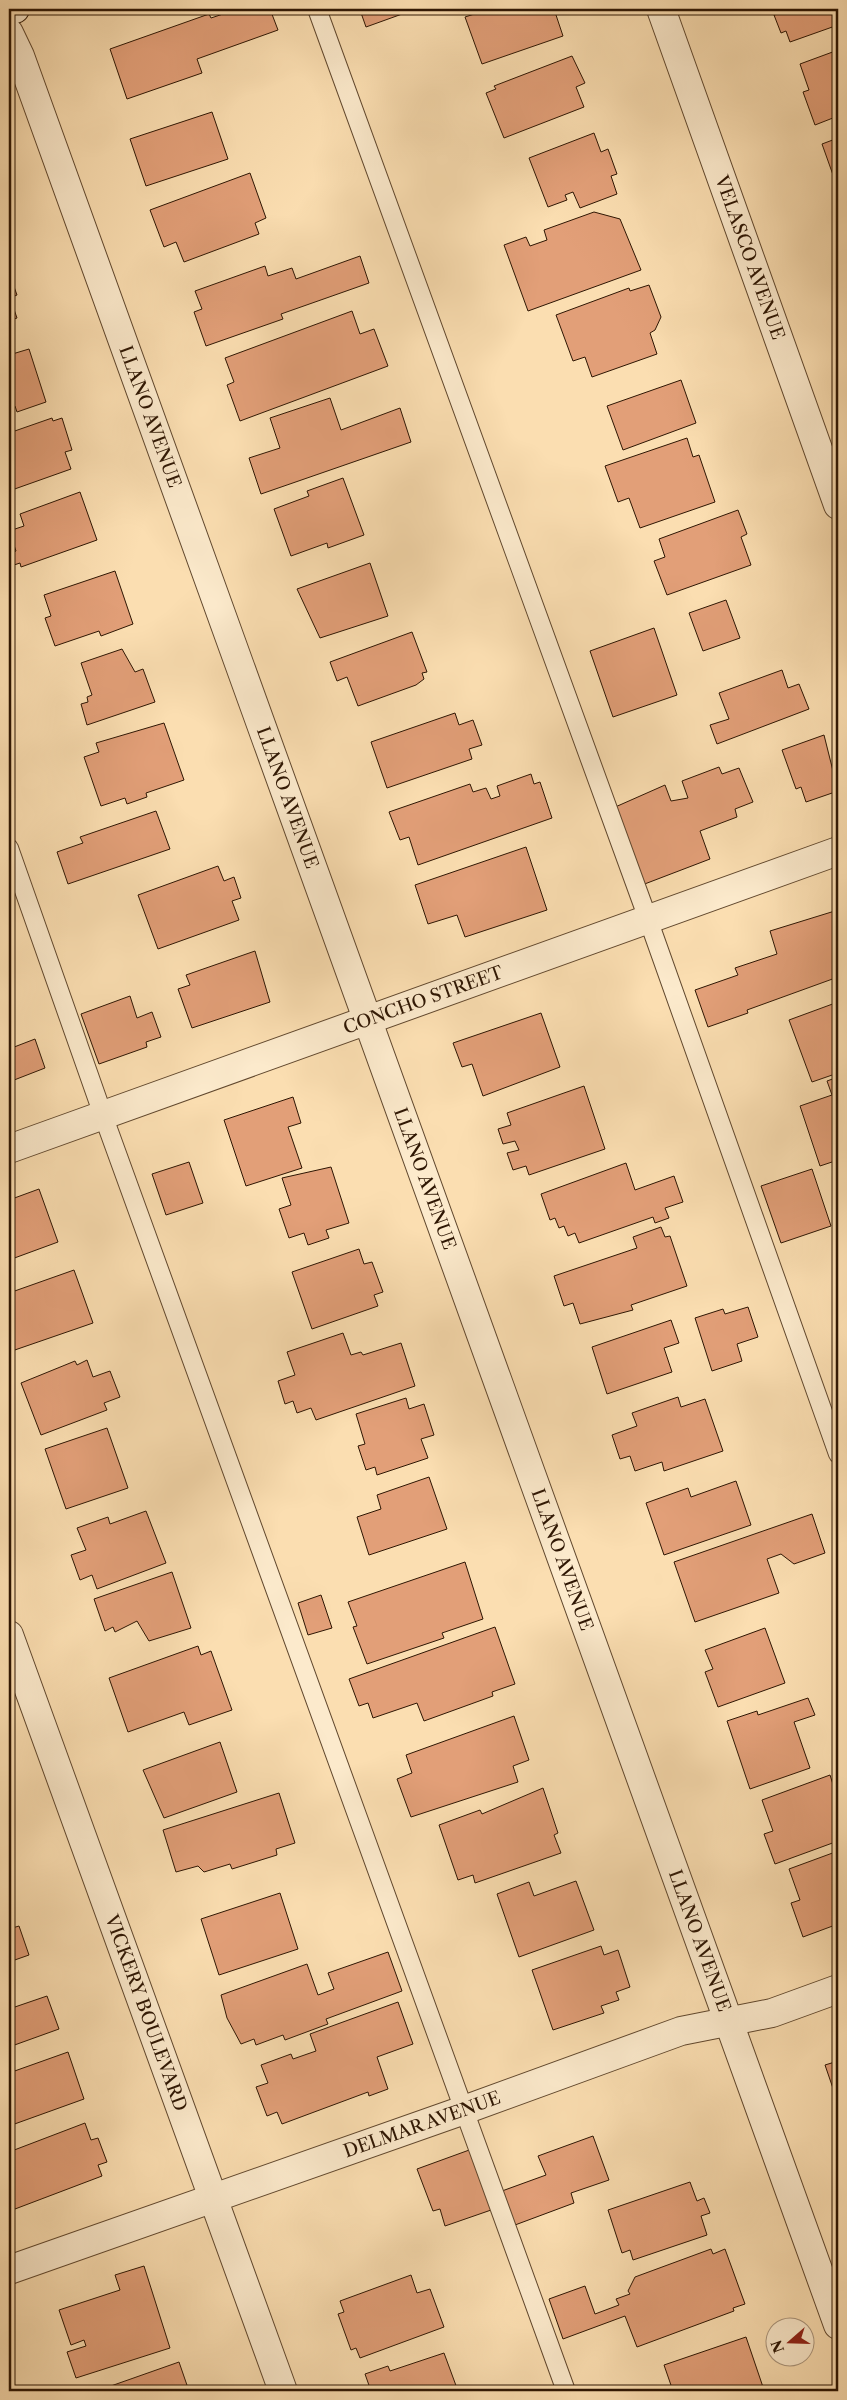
<svg xmlns="http://www.w3.org/2000/svg" width="847" height="2400" font-family="'Libre Caslon Text',serif">
	<style>
		.building { fill: #e29f78; stroke: #2e1603 }
		.lines { fill: none; stroke-linecap: round; stroke-linejoin: round }
		.lane-casing { stroke: #61482e; stroke-width: 20 }
		.street-casing { stroke: #61482e; stroke-width: 30 }
		.secondary-casing { stroke: #2e1603; stroke-width: 30 }
		.lane { stroke: #fceacc; stroke-width: 18 }
		.street { stroke: #fceacc; stroke-width: 28 }
		.secondary { stroke: #fceacc; stroke-width: 28 }
		.labels { text-anchor: middle; dominant-baseline: central; stroke-width: 4.5; stroke-linejoin: round; paint-order: stroke }
		.street-label { font-size: 18px; fill: #2e1603; stroke: #fceacc }
	</style>
	<rect width="100%" height="100%" fill="#fbdeb1"/>
	<filter id="stains"><feTurbulence type="fractalNoise" baseFrequency=".004" numOctaves="4"/><feColorMatrix values="0 0 0 0 .2 0 0 0 0 .09 0 0 0 0 .02 0 0 0 .5 -.17"/></filter>
	<radialGradient id="worn" r=".72"><stop offset=".6" stop-color="#630" stop-opacity="0"/><stop offset="1" stop-color="#630" stop-opacity=".3"/></radialGradient>
	<g class="building">
		<polygon points="228,9 270,9 278,30 197,59 202,73 127,99 110,49 209,14 211,18 229,12"/>
		<polygon points="364,9 416,9 366,27 360,10"/>
		<polygon points="490,9 554,9 563,36 482,64 465,17"/>
		<polygon points="784,9 838,9 838,25 790,42 786,31 781,33 774,15 785,12"/>
		<polygon points="838,50 838,116 815,125 803,92 809,90 800,64"/>
		<polygon points="572,56 585,83 576,87 584,107 504,138 486,93 496,89 494,86"/>
		<polygon points="212,112 228,159 146,186 130,139"/>
		<polygon points="594,133 601,152 608,149 617,174 611,176 617,194 580,208 573,192 565,195 567,200 548,207 529,158"/>
		<polygon points="838,138 838,189 822,144"/>
		<polygon points="250,173 266,218 255,223 259,234 184,262 176,242 164,247 150,210"/>
		<polygon points="594,212 620,219 641,270 528,311 504,245 526,237 530,246 547,240 544,230"/>
		<polygon points="360,256 369,283 281,314 283,319 206,346 194,312 202,309 195,291 265,266 268,276 292,268 296,279"/>
		<polygon points="9,273 17,295 10,298 17,318 9,321"/>
		<polygon points="649,285 661,317 655,330 650,333 657,354 592,377 585,357 573,361 556,315 629,288 630,291"/>
		<polygon points="352,311 360,334 374,329 388,366 240,421 227,385 234,382 225,358"/>
		<polygon points="29,349 46,402 17,412 15,406 9,408 9,355"/>
		<polygon points="681,380 696,423 623,450 607,406"/>
		<polygon points="330,398 341,430 400,408 411,442 261,494 249,458 280,448 270,418"/>
		<polygon points="52,418 53,421 62,418 72,450 65,452 71,469 9,491 9,433"/>
		<polygon points="687,438 693,457 699,455 715,502 640,528 629,498 618,502 605,466"/>
		<polygon points="343,478 364,535 328,548 327,543 291,556 274,509 309,496 307,491"/>
		<polygon points="80,492 97,540 21,567 20,563 11,566 9,554 16,551 9,531 24,526 20,514"/>
		<polygon points="738,510 747,534 741,537 751,565 667,595 654,561 665,557 659,539"/>
		<polygon points="370,563 388,616 320,638 297,589"/>
		<polygon points="115,571 133,624 101,636 99,631 55,646 45,618 51,616 44,595"/>
		<polygon points="726,600 740,638 703,651 689,613"/>
		<polygon points="654,628 677,695 613,717 590,651"/>
		<polygon points="412,632 427,672 422,673 424,679 416,685 358,706 347,677 337,681 330,662"/>
		<polygon points="122,649 135,672 143,669 155,702 87,725 81,704 88,702 87,697 92,695 81,663"/>
		<polygon points="782,670 788,688 799,684 809,709 717,744 710,725 729,719 719,693"/>
		<polygon points="455,713 459,725 473,720 482,745 469,749 472,759 387,788 371,742"/>
		<polygon points="164,723 184,780 146,793 147,797 127,804 125,798 101,806 84,757 99,752 96,743"/>
		<polygon points="824,735 838,791 806,802 801,787 796,789 782,750"/>
		<polygon points="719,767 722,774 739,768 753,802 735,809 737,817 700,831 710,859 642,885 613,808 665,785 671,801 688,798 682,781"/>
		<polygon points="531,774 534,784 540,782 552,818 418,865 409,837 400,840 389,812 470,784 473,792 486,788 491,799 500,796 497,786"/>
		<polygon points="156,811 170,849 68,884 57,852 83,843 80,837"/>
		<polygon points="526,847 547,910 465,937 457,915 428,924 415,885"/>
		<polygon points="218,866 224,881 234,877 241,898 232,901 239,920 158,949 138,895"/>
		<polygon points="838,910 838,977 747,1010 748,1013 708,1027 695,990 738,975 735,968 777,954 770,931"/>
		<polygon points="255,951 270,1002 192,1028 178,989 190,985 186,975"/>
		<polygon points="130,996 137,1018 152,1012 161,1037 146,1042 147,1047 99,1064 81,1014"/>
		<polygon points="838,1002 838,1073 812,1082 789,1020"/>
		<polygon points="541,1013 560,1067 483,1096 472,1064 462,1067 453,1043"/>
		<polygon points="35,1039 45,1068 9,1082 9,1049"/>
		<polygon points="838,1077 838,1160 820,1166 800,1106 832,1095 827,1081"/>
		<polygon points="584,1086 605,1149 529,1175 526,1166 513,1170 507,1153 519,1150 515,1141 503,1144 498,1129 511,1125 507,1113"/>
		<polygon points="293,1097 301,1123 288,1127 302,1168 246,1186 224,1120"/>
		<polygon points="189,1162 203,1203 166,1215 152,1174"/>
		<polygon points="626,1163 635,1190 674,1176 683,1202 665,1208 669,1218 655,1223 653,1217 579,1243 575,1233 568,1236 564,1226 559,1228 555,1218 550,1220 541,1194"/>
		<polygon points="331,1167 349,1223 326,1230 329,1238 308,1245 304,1233 289,1238 279,1209 291,1205 282,1178"/>
		<polygon points="812,1169 831,1226 781,1243 761,1186"/>
		<polygon points="39,1189 58,1242 9,1260 9,1200"/>
		<polygon points="661,1227 665,1237 670,1236 687,1286 631,1305 633,1310 580,1324 573,1303 564,1306 554,1276 637,1248 633,1237"/>
		<polygon points="359,1249 364,1264 372,1262 383,1292 374,1295 378,1306 312,1329 292,1272"/>
		<polygon points="74,1270 93,1323 9,1352 9,1293"/>
		<polygon points="748,1307 758,1337 737,1344 742,1361 712,1371 695,1318 723,1309 725,1314"/>
		<polygon points="671,1320 679,1343 664,1348 672,1372 607,1394 592,1347"/>
		<polygon points="343,1333 351,1355 361,1352 363,1355 401,1343 415,1386 316,1420 311,1408 297,1413 293,1401 285,1404 278,1381 295,1375 287,1352"/>
		<polygon points="87,1360 93,1377 110,1371 120,1397 104,1403 107,1410 41,1435 21,1383 75,1361 77,1365"/>
		<polygon points="678,1397 681,1407 705,1399 723,1451 664,1471 662,1462 635,1471 630,1456 620,1459 612,1435 637,1426 632,1413"/>
		<polygon points="406,1398 409,1409 424,1404 434,1435 421,1439 428,1458 377,1475 375,1467 366,1470 358,1446 365,1444 356,1414"/>
		<polygon points="107,1428 128,1488 66,1509 45,1449"/>
		<polygon points="429,1477 447,1529 369,1555 357,1517 381,1509 377,1495"/>
		<polygon points="736,1481 751,1525 664,1555 646,1503 688,1488 691,1497"/>
		<polygon points="146,1511 166,1563 97,1589 92,1575 80,1580 71,1555 86,1550 77,1528 108,1517 110,1524"/>
		<polygon points="812,1514 825,1553 794,1564 781,1554 767,1559 779,1593 695,1622 674,1562"/>
		<polygon points="465,1562 483,1619 442,1633 444,1638 367,1664 353,1627 357,1626 348,1602"/>
		<polygon points="172,1572 191,1628 149,1641 137,1621 115,1632 113,1627 105,1631 94,1599"/>
		<polygon points="321,1595 332,1628 308,1635 298,1603"/>
		<polygon points="495,1627 515,1684 492,1692 493,1696 424,1721 417,1703 373,1718 368,1703 359,1706 349,1679"/>
		<polygon points="765,1628 785,1683 718,1707 705,1672 713,1669 705,1650"/>
		<polygon points="198,1646 201,1655 211,1651 232,1710 189,1725 184,1712 128,1732 109,1678"/>
		<polygon points="808,1698 815,1715 794,1722 810,1768 750,1789 727,1721 757,1711 758,1715"/>
		<polygon points="514,1716 529,1760 513,1766 518,1782 411,1817 397,1779 412,1773 406,1755"/>
		<polygon points="220,1742 237,1792 164,1818 143,1770"/>
		<polygon points="830,1775 838,1800 838,1841 775,1864 764,1834 773,1831 762,1800"/>
		<polygon points="543,1788 558,1833 554,1835 561,1853 475,1883 473,1875 458,1880 439,1825 480,1810 482,1814"/>
		<polygon points="279,1793 295,1843 276,1849 277,1855 232,1869 230,1864 204,1872 198,1866 176,1872 163,1830"/>
		<polygon points="838,1851 838,1924 803,1937 791,1903 800,1900 789,1869"/>
		<polygon points="576,1881 594,1930 519,1957 497,1894 529,1882 534,1896"/>
		<polygon points="280,1893 298,1949 219,1975 201,1919"/>
		<polygon points="19,1926 29,1955 9,1962 9,1929"/>
		<polygon points="601,1946 604,1955 618,1950 630,1987 616,1992 619,2000 601,2006 604,2013 553,2030 532,1970"/>
		<polygon points="388,1952 402,1991 326,2019 328,2024 285,2040 283,2035 256,2045 254,2039 241,2044 227,2018 221,1995 307,1964 318,1995 334,1989 328,1973"/>
		<polygon points="47,1996 59,2029 9,2047 9,2009"/>
		<polygon points="398,2002 413,2044 377,2057 388,2089 369,2096 368,2092 282,2124 277,2112 267,2116 256,2087 268,2083 261,2065 291,2054 293,2059 316,2051 310,2034"/>
		<polygon points="68,2052 84,2099 9,2126 9,2073"/>
		<polygon points="838,2061 838,2103 825,2065"/>
		<polygon points="85,2123 91,2140 98,2138 107,2162 98,2165 102,2176 15,2209 9,2192 9,2152"/>
		<polygon points="593,2136 609,2180 571,2193 574,2203 515,2225 502,2191 546,2175 538,2156"/>
		<polygon points="472,2149 494,2209 445,2226 440,2209 433,2211 417,2169"/>
		<polygon points="690,2182 697,2201 704,2198 710,2213 701,2216 707,2235 633,2260 630,2250 622,2253 608,2210"/>
		<polygon points="711,2249 713,2254 725,2249 745,2304 733,2308 734,2311 637,2347 625,2316 563,2339 549,2299 585,2286 595,2314 619,2305 616,2299 630,2294 628,2291 635,2277"/>
		<polygon points="144,2266 170,2348 76,2378 67,2352 86,2346 84,2340 71,2345 59,2310 120,2290 115,2275"/>
		<polygon points="411,2275 417,2293 430,2289 444,2327 360,2358 356,2348 351,2350 338,2314 344,2312 340,2301"/>
		<polygon points="746,2337 764,2390 673,2391 664,2365"/>
		<polygon points="444,2353 458,2391 371,2391 365,2374 388,2366 390,2371"/>
		<polygon points="179,2362 189,2391 109,2391 108,2387"/>
	</g>
	<g class="lines">
		<g class="lane-casing">
			<g id="lane">
				<polyline points="317,9 648,919 838,1454"/>
				<polyline points="9,848 103,1115 566,2391"/>
			</g>
		</g>
		<g class="street-casing">
			<g id="street">
				<path id="s1" d="M661 9 838 505"/>
				<path id="s2" d="M9 33 20 56 838 2325"/>
				<path id="s3" d="M9 1149 838 851"/>
				<path id="s4" d="M9 1635 283 2391"/>
				<path id="s5" d="M9 2270 464 2110 681 2031 772 2013 838 1989"/>
			</g>
		</g>
		<g class="secondary-casing">
			<polyline id="secondary" points="9,11 15,9"/>
		</g>
		<use href="#lane" class="lane"/>
		<use href="#street" class="street"/>
		<use href="#secondary" class="secondary"/>
	</g>
	<g class="labels">
		<g class="street-label">
			<text stroke="none"><textPath href="#s1" startOffset="264">VELASCO AVENUE</textPath></text>
			<text stroke="none"><textPath href="#s2" startOffset="409">LLANO AVENUE</textPath></text>
			<text stroke="none"><textPath href="#s2" startOffset="814">LLANO AVENUE</textPath></text>
			<text stroke="none"><textPath href="#s3" startOffset="440">CONCHO STREET</textPath></text>
			<text stroke="none"><textPath href="#s2" startOffset="1219">LLANO AVENUE</textPath></text>
			<text stroke="none"><textPath href="#s2" startOffset="1624">LLANO AVENUE</textPath></text>
			<text stroke="none"><textPath href="#s2" startOffset="2029">LLANO AVENUE</textPath></text>
			<text stroke="none"><textPath href="#s4" startOffset="402">VICKERY BOULEVARD</textPath></text>
			<text stroke="none"><textPath href="#s5" startOffset="438">DELMAR AVENUE</textPath></text>
		</g>
	</g>
	<rect width="847" height="2400" fill="none" stroke="#fbdeb1" stroke-width="30"/>
	<rect x="10" y="10" width="827" height="2380" fill="none" stroke="#2e1603" stroke-width="2.5"/>
	<rect x="15" y="15" width="817" height="2370" fill="none" stroke="#2e1603"/>
	<g transform="translate(790 2342) rotate(250)"><circle r="24" fill="#fceacc" stroke="#aa957c"/>
	<path d="M0-4L9 19L0 12L-9 19Z" fill="#8f2418"/>
	<text y="-8" font-size="14" font-weight="bold" text-anchor="middle" fill="#2e1603">N</text>
	</g>
	<rect width="100%" height="100%" filter="url(#stains)"/>
	<rect width="100%" height="100%" fill="url(#worn)"/>
</svg>
